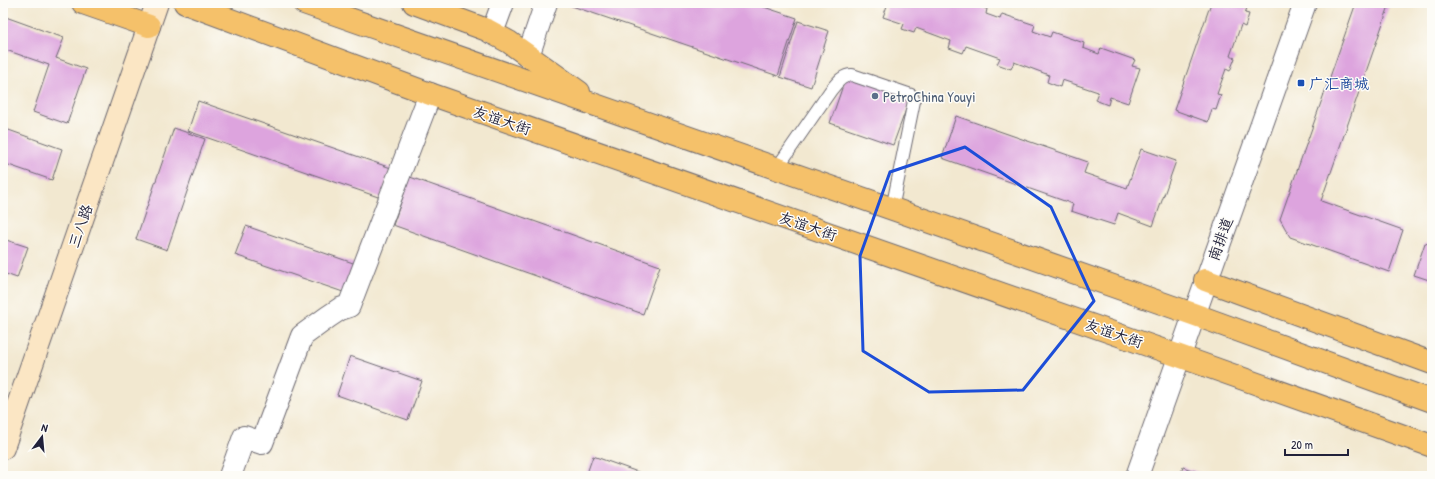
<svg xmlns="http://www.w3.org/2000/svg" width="1435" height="479" font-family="'Patrick Hand','LXGW WenKai TC',sans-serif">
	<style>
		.building { fill: #dda4de }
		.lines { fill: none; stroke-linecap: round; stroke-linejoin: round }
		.service-casing { stroke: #6b676f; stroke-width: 14 }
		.minor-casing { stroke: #6b676f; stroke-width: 24 }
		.tertiary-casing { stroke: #6b676f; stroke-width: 24 }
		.secondary-casing { stroke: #6b676f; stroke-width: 24 }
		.primary-casing { stroke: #6b676f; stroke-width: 24 }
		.service { stroke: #fff; stroke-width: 12 }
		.minor { stroke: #fff; stroke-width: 22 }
		.tertiary { stroke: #fff; stroke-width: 22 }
		.secondary { stroke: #fbe6c4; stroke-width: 22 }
		.primary { stroke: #f5c16b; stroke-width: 22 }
		.marked { fill: none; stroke: #1d4ed8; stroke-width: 3; stroke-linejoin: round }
		.transit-dot { fill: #1a4fb4; stroke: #fdfcf7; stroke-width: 1.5 }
		.service-dot { fill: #5c6f8a; stroke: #fdfcf7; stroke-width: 1.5 }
		.labels { text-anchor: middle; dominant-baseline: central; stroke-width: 3; stroke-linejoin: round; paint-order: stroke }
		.transit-label { font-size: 15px; fill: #164399; stroke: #fdfcf7; text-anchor: start }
		.service-label { font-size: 15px; fill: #4e5e75; stroke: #fdfcf7; text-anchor: start }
		.street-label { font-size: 15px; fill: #22223b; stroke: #fdfcf7 }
	</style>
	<rect width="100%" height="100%" fill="#fdfcf7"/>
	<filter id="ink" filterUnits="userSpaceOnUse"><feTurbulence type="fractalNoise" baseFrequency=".025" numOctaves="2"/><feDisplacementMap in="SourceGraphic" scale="8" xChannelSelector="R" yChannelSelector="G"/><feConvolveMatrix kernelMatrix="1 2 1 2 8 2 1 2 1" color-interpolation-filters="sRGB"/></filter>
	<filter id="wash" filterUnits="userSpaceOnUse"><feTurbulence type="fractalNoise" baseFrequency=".012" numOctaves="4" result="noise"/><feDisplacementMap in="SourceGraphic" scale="16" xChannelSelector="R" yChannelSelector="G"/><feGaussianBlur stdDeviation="0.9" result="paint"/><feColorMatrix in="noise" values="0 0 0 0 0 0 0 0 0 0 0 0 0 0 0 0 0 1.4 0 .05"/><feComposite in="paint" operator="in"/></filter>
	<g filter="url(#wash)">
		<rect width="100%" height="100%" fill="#f2e8d0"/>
		<g id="blocks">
			<g class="building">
				<polygon points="563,3 752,3 797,18 778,76"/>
				<polygon points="888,3 971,3 987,9 986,14 1000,19 1002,14 1035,25 1033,31 1050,37 1052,32 1084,43 1083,48 1099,54 1101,48 1135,60 1132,66 1140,68 1128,103 1110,97 1108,105 1095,100 1098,92 1062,80 1060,87 1047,82 1049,75 1014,62 1011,69 997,64 1000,58 966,46 963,53 949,48 951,41 916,28 914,33 902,29 904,24 883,17"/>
				<polygon points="1211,3 1249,3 1245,13 1249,14 1245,27 1241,25 1230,56 1235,58 1230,71 1226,69 1217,94 1221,95 1216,110 1212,109 1208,122 1174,110"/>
				<polygon points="1356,3 1390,3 1321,201 1403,230 1389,272 1290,237 1280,219"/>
				<polygon points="3,16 64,38 56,58 86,69 67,124 33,112 49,65 3,49"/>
				<polygon points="798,21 829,31 811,87 780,77"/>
				<polygon points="848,71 912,93 893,145 830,123"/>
				<polygon points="198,101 391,168 381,198 188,131"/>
				<polygon points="956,116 1088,162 1084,173 1127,188 1141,149 1176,161 1153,226 1118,213 1114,225 1071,211 1073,204 942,158"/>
				<polygon points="3,128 62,149 52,180 3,163"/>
				<polygon points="174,128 205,139 167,250 136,239"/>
				<polygon points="410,177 660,266 643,314 393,225"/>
				<polygon points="246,226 356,264 346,293 235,255"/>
				<polygon points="3,239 28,247 17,278 3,273"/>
				<polygon points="1425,243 1432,245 1432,281 1414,275"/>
				<polygon points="350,356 422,381 408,420 337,395"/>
				<polygon points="593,456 649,476 586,476"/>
				<polygon points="1183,467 1209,476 1180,476"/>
			</g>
		</g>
	</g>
	<g filter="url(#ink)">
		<use href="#blocks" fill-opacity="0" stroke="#6b676f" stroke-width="1"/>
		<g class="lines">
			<g class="service-casing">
				<path id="service" d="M777 168 831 90C837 83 842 75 852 75L905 93 911 95 914 101 892 209"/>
			</g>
			<g class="minor-casing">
				<g id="minor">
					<polyline points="492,33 503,3"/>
					<polyline points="528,56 546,3"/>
					<polyline points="230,476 244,437 262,443 302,336 328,317 340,309 349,306 430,94"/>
				</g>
			</g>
			<g class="tertiary-casing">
				<polyline id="tertiary" points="1137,476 1305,3"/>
			</g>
			<g class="secondary-casing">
				<polyline id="secondary" points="3,448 157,3"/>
			</g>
			<g class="primary-casing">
				<g id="primary">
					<polyline points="83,3 149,26"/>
					<polyline points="185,3 430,94 1179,356 1432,446"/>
					<polyline points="304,3 1193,314 1432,401"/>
					<polyline points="414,3 487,30 509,42 579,92"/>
					<polyline points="1205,280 1432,363"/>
				</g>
			</g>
			<use href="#service" class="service"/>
			<use href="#minor" class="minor"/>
			<use href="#tertiary" class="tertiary"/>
			<use href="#secondary" class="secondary"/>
			<use href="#primary" class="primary"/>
		</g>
	</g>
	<path class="marked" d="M965 147 1051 207 1094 301 1023 390 929 392 863 351 860 256 890 172Z"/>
	<rect class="transit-dot" x="1297" y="79" width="8" height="8" rx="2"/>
	<circle class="service-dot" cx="875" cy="96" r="4"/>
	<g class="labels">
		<g class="transit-label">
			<text x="1309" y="83">广汇商城</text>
		</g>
		<g class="service-label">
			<text x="883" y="96">PetroChina Youyi</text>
		</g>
		<g class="street-label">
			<text transform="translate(502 120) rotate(19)">友谊大街</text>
			<text transform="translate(80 226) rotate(-71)">三八路</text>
			<text transform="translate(808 226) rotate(19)">友谊大街</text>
			<text transform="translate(1220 239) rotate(-70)">南排道</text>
			<text transform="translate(1114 333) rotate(19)">友谊大街</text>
		</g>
	</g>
	<rect width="1435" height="479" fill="none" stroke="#fdfcf7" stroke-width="16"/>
	<g transform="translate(42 437) rotate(16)" stroke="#fdfcf7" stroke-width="3" paint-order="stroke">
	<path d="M0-3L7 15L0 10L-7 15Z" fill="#22223b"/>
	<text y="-6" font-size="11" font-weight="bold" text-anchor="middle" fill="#22223b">N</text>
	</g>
	<path d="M1285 449v6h63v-6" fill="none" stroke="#22223b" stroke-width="2"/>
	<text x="1291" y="449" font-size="12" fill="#22223b" stroke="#fdfcf7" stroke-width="3" paint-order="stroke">20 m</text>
</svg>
